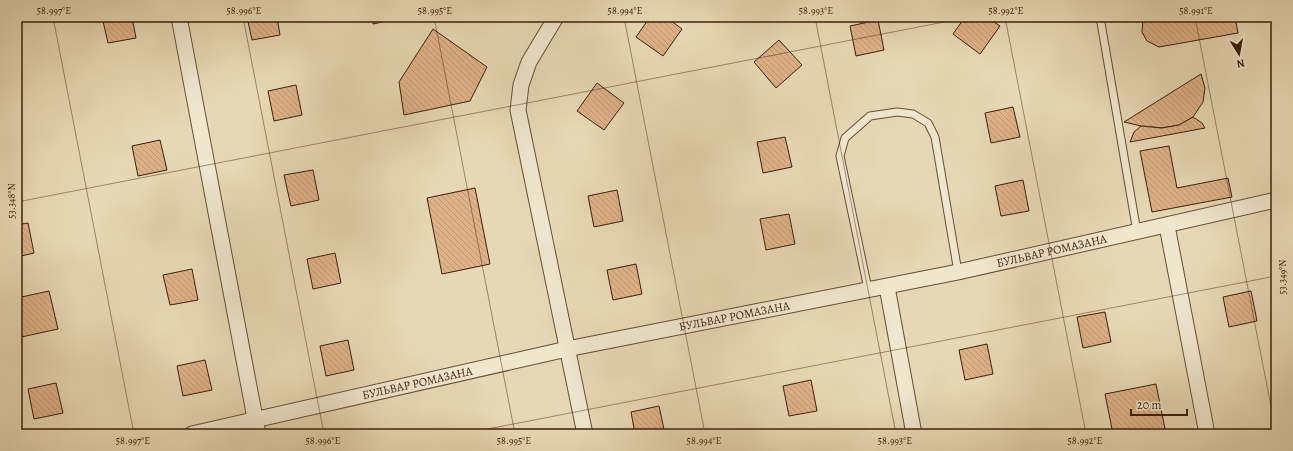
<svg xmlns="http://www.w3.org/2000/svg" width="1293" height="451" font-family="Alegreya,serif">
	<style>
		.building { fill: url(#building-back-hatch); stroke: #3d1f0a }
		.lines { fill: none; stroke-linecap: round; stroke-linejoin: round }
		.lane-casing { stroke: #674d34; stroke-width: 9 }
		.street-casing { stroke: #674d34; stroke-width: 17 }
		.lane { stroke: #efe6ce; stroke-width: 7 }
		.street { stroke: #efe6ce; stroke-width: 15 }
		.ticks { fill: none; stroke: #3d1f0a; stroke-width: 1; stroke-opacity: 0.45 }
		.labels { text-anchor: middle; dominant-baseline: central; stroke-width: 3; stroke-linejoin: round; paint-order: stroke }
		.street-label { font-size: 12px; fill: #3d1f0a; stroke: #efe6ce }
		.neatline { fill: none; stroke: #3d1f0a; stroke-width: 1.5 }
		.ticks-label { font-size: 10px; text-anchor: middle; fill: #3d1f0a }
	</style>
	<defs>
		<pattern id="building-back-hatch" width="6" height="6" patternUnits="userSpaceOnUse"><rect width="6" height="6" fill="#dfb188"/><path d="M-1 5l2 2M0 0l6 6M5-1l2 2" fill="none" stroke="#c09874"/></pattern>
	</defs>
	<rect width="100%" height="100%" fill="#e6d8b4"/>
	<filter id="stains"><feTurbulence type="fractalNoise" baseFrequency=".005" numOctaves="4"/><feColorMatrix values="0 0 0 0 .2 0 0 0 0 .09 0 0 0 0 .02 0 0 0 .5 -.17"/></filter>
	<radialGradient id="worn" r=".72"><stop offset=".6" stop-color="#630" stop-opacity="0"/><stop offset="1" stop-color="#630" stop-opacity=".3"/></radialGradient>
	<g class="building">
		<polygon points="102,17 132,17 136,38 108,43"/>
		<polygon points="247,17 277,17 280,35 252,40"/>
		<polygon points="372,17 401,17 401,18 373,24"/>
		<polygon points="650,17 666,17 682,29 663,56 636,37"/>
		<polygon points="965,17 987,17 1000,26 980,54 953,34"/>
		<polygon points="1145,17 1235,17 1238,33 1159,47 1147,41 1142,32 1143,19"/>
		<polygon points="878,20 884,50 856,56 850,26"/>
		<polygon points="433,29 487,67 470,101 404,115 399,82"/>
		<polygon points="779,40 802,65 776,88 754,62"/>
		<polygon points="1201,74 1205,88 1203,102 1193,117 1179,125 1162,128 1141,126 1124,122"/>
		<polygon points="597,83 624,103 604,130 577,111"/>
		<polygon points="296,85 302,115 274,121 268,91"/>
		<polygon points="1013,107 1020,137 991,143 985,113"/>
		<polygon points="1193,117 1202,123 1205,128 1130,142 1134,132 1141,126 1162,128 1179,125"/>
		<polygon points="785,137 792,167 763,173 757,142"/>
		<polygon points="160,140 167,170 138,176 132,146"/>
		<polygon points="1169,146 1177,188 1228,178 1232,197 1152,212 1140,151"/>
		<polygon points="313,170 319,200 291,206 284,175"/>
		<polygon points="1023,180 1029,211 1001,216 995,186"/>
		<polygon points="475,188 490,264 442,274 427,198"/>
		<polygon points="617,190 623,221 594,227 588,196"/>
		<polygon points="789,214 795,244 766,250 760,219"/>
		<polygon points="28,223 34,253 17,257 17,225"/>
		<polygon points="335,253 341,283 313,289 307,259"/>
		<polygon points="636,264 642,294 613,300 607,270"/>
		<polygon points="192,269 198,300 170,305 163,275"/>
		<polygon points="49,291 58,329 17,338 17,298"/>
		<polygon points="1251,291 1257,321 1229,327 1223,297"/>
		<polygon points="1105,312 1111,342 1083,348 1077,317"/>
		<polygon points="348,340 354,370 326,376 320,346"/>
		<polygon points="987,344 993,374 965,380 959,350"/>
		<polygon points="205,360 212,390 183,396 177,366"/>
		<polygon points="811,380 817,411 789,416 783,386"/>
		<polygon points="56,383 63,413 34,419 28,389"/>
		<polygon points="1156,384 1166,434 1113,434 1105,394"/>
		<polygon points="659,406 665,434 635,434 631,412"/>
	</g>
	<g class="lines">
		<g class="lane-casing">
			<g id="lane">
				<polyline points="1100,17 1137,232"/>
				<polyline points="868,289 840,156 845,138 870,116 897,112 913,114 928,123 935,137 958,272"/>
			</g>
		</g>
		<g class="street-casing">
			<g id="street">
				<polyline points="179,17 258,434"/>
				<polyline points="556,17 529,62 521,85 518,110 585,434"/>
				<polyline points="1167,226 1207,434"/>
				<polyline points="887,287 914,434"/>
				<path id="s1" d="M192 434 567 349 958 272 1276 200"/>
			</g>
		</g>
		<use href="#lane" class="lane"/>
		<use href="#street" class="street"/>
	</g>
	<path class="ticks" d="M53 17 134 434M243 17 324 434M434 17 515 434M624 17 705 434M815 17 896 434M1005 17 1086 434M1195 17 1276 432M17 202 970 17M462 434 1276 276"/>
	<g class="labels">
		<g class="street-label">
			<text stroke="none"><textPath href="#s1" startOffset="879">БУЛЬВАР РОМАЗАНА</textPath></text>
			<text stroke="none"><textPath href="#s1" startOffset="555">БУЛЬВАР РОМАЗАНА</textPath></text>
			<text stroke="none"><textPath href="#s1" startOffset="231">БУЛЬВАР РОМАЗАНА</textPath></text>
		</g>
	</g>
	<rect width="1293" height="451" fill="none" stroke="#e6d8b4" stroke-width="44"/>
	<g transform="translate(1239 54) rotate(169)" stroke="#efe6ce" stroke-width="3" paint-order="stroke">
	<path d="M0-3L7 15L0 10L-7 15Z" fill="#3d1f0a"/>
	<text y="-6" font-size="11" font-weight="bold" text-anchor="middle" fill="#3d1f0a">N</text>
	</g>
	<path d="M1131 409v6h56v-6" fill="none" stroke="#3d1f0a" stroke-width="2"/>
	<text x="1137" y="409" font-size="12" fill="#3d1f0a" stroke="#efe6ce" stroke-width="3" paint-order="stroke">20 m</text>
	<rect x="22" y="22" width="1249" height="407" class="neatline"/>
	<g class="ticks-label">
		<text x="54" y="14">58.997°E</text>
		<text x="244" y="14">58.996°E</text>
		<text x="435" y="14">58.995°E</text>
		<text x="625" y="14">58.994°E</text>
		<text x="816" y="14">58.993°E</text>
		<text x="1006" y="14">58.992°E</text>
		<text x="1196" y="14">58.991°E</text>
		<text transform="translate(11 201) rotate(-90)" y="4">53.348°N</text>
		<text transform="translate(1282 277) rotate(-90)" y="4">53.349°N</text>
		<text x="133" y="444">58.997°E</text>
		<text x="323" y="444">58.996°E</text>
		<text x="514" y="444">58.995°E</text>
		<text x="704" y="444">58.994°E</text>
		<text x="895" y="444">58.993°E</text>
		<text x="1085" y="444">58.992°E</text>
	</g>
	<rect width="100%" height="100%" filter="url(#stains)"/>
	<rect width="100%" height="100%" fill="url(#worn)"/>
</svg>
